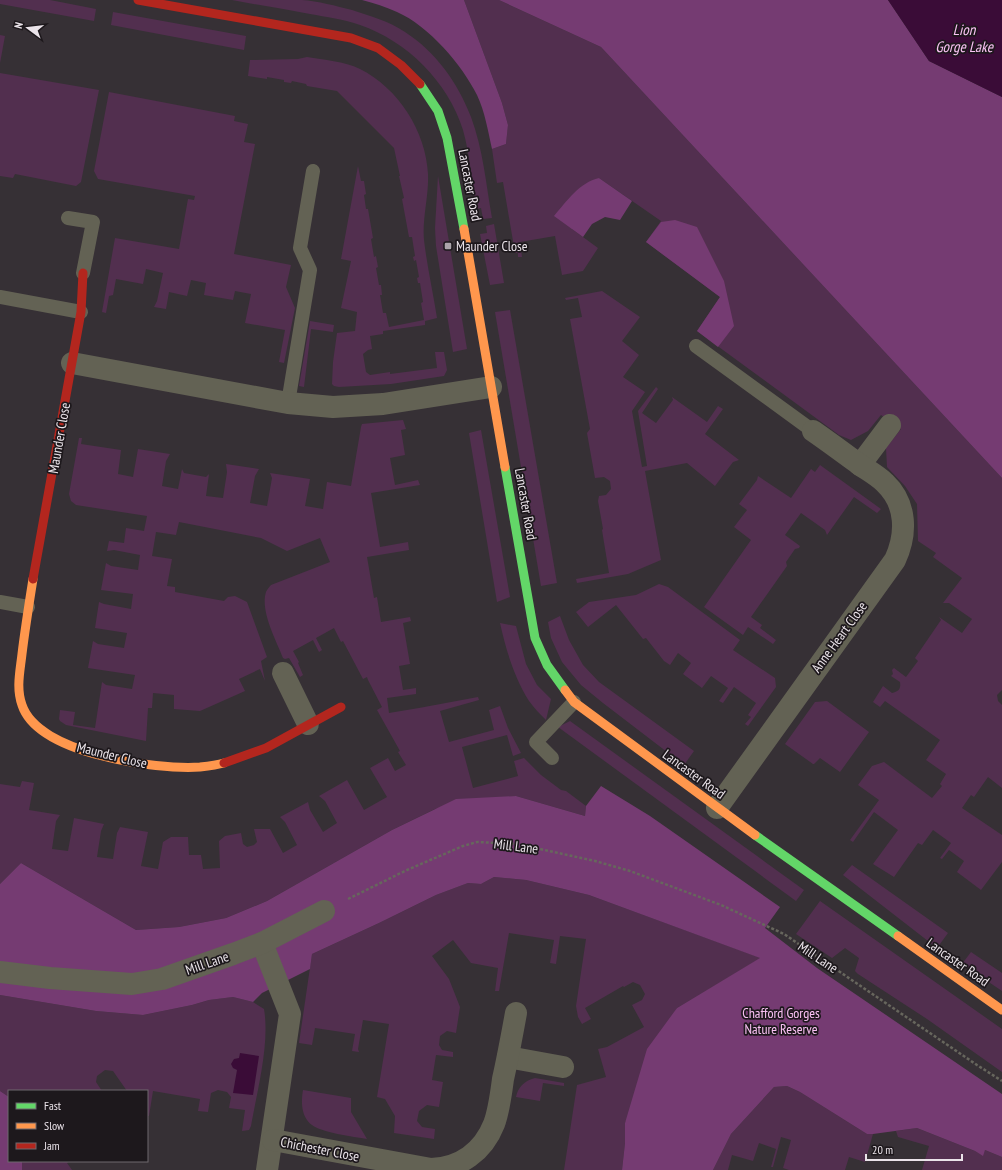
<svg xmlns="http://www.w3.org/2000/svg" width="1002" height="1170" font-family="'PT Sans Narrow',sans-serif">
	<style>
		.green { fill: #522f4f }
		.forest { fill: #753b72 }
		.water { fill: #3a0c37 }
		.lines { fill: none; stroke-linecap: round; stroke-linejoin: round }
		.path { stroke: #67665d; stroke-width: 2.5; stroke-dasharray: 3 2; stroke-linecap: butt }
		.lane { stroke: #636254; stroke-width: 14 }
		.street { stroke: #636254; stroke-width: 22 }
		.fast { stroke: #63d668; stroke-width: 9 }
		.slow { stroke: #ff974d; stroke-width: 9 }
		.jam { stroke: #b3261e; stroke-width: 9 }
		.poi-dot { fill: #aba4aa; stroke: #1d181c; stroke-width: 1.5 }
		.labels { text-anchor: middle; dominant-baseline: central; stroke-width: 3.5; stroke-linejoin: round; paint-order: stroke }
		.street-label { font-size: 14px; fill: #eae3e9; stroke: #1d181c }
		.poi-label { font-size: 14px; fill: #eae3e9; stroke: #1d181c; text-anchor: start }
		.park-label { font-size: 14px; fill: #fac1f4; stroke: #1d181c }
		.water-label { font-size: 15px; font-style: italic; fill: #fbc3f5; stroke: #1d181c }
	</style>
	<rect width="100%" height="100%" fill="#363035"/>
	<g class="green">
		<polygon points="0,0 50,0 96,9 94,21 0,4"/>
		<path d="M232 0C255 0 278 0 302 0 318 1 336 6 352 10 370 16 389 21 405 32 436 52 458 83 471 117 483 149 486 184 492 218L483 219 481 208 476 209C472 183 470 155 463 130 448 82 407 41 360 25 344 19 326 17 310 14 284 9 258 5 232 0Z"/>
		<path d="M464 0H499L601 47 1002 478V690L997 695 998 701 1002 705V788L988 777 974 797 971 795 962 808 1002 835V862L981 890 957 872 964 861 949 850 942 859 940 858 951 843 933 830 922 845 918 843 894 877 873 864 898 830 874 812 853 842 850 840 879 800 858 785 872 766 884 762 932 798 942 786 940 784 946 774 926 760 940 740 885 701 880 707 873 702 883 686 892 693C899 691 901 689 900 682L891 676 893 674 892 670 894 668 906 677 918 661 915 658 941 620 939 617 962 633 972 619 949 603H943L962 578 933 557 936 553 918 541 917 504 905 486 887 467 886 448 901 429 881 415 868 431 851 440 839 435 697 331 720 297 646 242 661 221 599 178 572 229 598 248 583 271 562 275 555 236 520 242 522 257H518V253H515L503 182 497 183 492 149 506 144 508 125 502 103Z"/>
		<polygon points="113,12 246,36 244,50 111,25"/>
		<polygon points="0,35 5,36 0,63"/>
		<path d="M307 57C324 60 344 61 360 69 398 88 426 131 428 174 429 196 422 218 424 240 427 266 433 292 437 318L425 321V325L383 331V334L370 336 372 349 368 350 363 354 366 372 370 375 390 372V374L437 368 435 352H444L447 370 444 376 391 384 339 387 334 386 332 384 333 362 337 333 355 331 357 312 341 308 351 261 341 259 358 166 361 181H364L366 194 364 195 366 209H368L373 238 371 239 374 257 376 256 378 267 376 268 379 285H381L382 295H380L383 313H386L389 327 424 320 421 303 423 302 420 283H418L417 278 419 277 416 260 414 261 413 257 415 256 412 237H409L402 199 404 198 399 176H400L394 148 337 91 307 86 306 84 292 81 291 83 284 82V80L267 77V79L248 76 250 60 298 59Z"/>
		<polygon points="0,73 99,90 81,182 76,186 15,174 13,178 0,176"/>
		<polygon points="109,92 235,116 234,121 248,124 244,142 255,144 234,254 291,265 286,287 295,308 284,363 279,362 285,330 245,323 251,294 235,291 233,300 204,295 206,283 191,280 187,296 169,292 166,309 154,307 157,301 163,273 146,269 143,284 116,279 113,295 109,296 106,313 102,312 115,238 179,249 188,199 194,200 195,196 98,179 94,171"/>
		<polygon points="438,176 467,349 453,352 436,246 435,228"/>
		<polygon points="494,224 504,283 490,285 480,234 487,233 486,226"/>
		<polygon points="602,291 640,317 622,341 639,355 623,377 645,392 632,411 642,467 647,466 638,411 656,387 658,389 642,413 656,423 673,400 672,397 707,422 718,406 723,409 705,434 739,460 733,462 715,486 687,463 645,471 661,560 628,574 577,583 576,579 609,573 602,530 603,529 598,501 599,496 606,495 611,489 610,481 604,477 595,478 587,433 590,429 570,319 582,317 578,298 566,300 565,298"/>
		<polygon points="510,310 557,583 541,586 495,312"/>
		<polygon points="310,321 334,325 333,332 311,329 304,387 299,386"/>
		<path d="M403 420 406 429 401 430 405 455 390 458 395 485 418 480 420 485 371 493 380 547 408 542 409 550 367 557 374 598 377 597 381 622 410 617 411 621 403 623 410 664 399 666 403 690 416 688V694L387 698 389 713 419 708 478 697 479 700 440 711 449 742 494 730 489 710 500 706 508 728 521 753 513 756 507 735 462 747 473 788 518 776 514 761 524 758 541 775 561 790 566 791 586 806 585 816 516 796 435 809 392 830 267 901 226 918 179 927 136 930 21 863 0 884V784L20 787 22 781 34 783 29 810 60 815 56 821 52 849 68 851 74 818 104 824 101 831 97 857 113 859 117 833 120 827 148 832 141 866 158 869 163 842 171 837H188L189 855H201L203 869 220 868 219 841 225 836 241 833 243 844 247 847 254 845 257 842 254 829H270L283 853 297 845 285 822 280 817 308 802 310 810 323 832 337 823 325 801 319 796 347 780 364 810 387 797 370 768 388 758 395 771 406 765 398 752 400 751 377 710 382 707 368 680 367 677 363 679 343 641 341 642 334 628 316 638 322 650 319 652 313 640 293 651 299 662 298 663 303 675 300 677 289 658 285 659 283 658C276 640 260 611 266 592 267 590 269 587 271 585L330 562 320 538 287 551 261 538 179 522 176 535 156 532 152 556 172 559 167 586 175 587V592L224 601 228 597 235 596 247 602 267 657 261 661 265 681 260 669 239 679 245 691 200 711 174 709V695L153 693 152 708H148L146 741 66 725 60 721 59 719 60 710 75 712 73 725 95 728 102 682 106 685 132 689 135 675 88 668 93 641 98 644 124 648 127 633 95 628 99 602 104 604 131 609 133 594 101 590 106 563 111 566 138 570 140 555 114 550 107 551 109 541 124 543 126 528 144 531 147 516 76 505 71 501 69 494 79 438H82L81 444 121 450 118 474 133 477 138 449 170 454 166 461 162 486 178 489 182 469 184 473 206 477 209 474 206 496 223 498 227 472 226 464 259 469 255 476 250 503 267 506 272 478 270 473 310 479 305 506 323 509 327 482 351 486 361 427 362 424Z"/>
		<polygon points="481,430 510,597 497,602 469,433"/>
		<polygon points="820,465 881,509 877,513 854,497 827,535 825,530 801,513 785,535 800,546 799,548 795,549 786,562 787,566 751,617 762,625 760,628 776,640 773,644 748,627 743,635 704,607 751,540 734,527 747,510 739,504 757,480 758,476 791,498 811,469 815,472"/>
		<polygon points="659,584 668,587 740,640 733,650 775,678 776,687 748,726 745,724 751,717 748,715 756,703 734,687 723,703 719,701 728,688 711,676 702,688 683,674 691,663 678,653 670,665 664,661 646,638 643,639 616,605 588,627 576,612 589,602 636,595"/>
		<polygon points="560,616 569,640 583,665 599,682 694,751 684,765 603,703 581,685 562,662 551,638 548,622"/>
		<path d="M500 623 516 626 526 664 537 685 551 699 546 720C540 714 534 708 529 701 514 677 506 650 500 623Z"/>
		<polygon points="827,701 869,732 840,772 820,758 814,764 813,764 785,744 815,702"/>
		<polygon points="570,721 804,890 796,901 558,727"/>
		<polygon points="852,865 948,933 937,948 843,875"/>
		<polygon points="494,877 526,880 589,895 761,958 677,1008 625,1123 625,1143 622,1170 564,1170 577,1085 606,1077 598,1049 607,1047 644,1027 632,1005 642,1000 645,994 640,985 633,982 624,987 623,986 585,1008 591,1019 582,1024 578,1017 576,1006 586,939 560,936 556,964 550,963 554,940 509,933 499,991 495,991 498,968 471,963 453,940 432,956 449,979 460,1007 456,1033 447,1031 440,1036 439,1045 442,1050 453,1052 453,1057 436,1055 432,1080 443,1082 439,1107 427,1105 419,1111 417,1121 422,1127 435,1129 434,1139 394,1133 395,1116 385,1099 377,1097 389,1024 363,1020 358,1049 359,1052 352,1051 355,1034 315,1028 312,1045 299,1043 312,954 379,923 436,895 468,883 481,884"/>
		<polygon points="820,901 1002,1029 1002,1072 927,1019 858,974 855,971 859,958 845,948 832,958 796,934"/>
		<polygon points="971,952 1002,973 1002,991 962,964"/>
		<path d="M0 995 96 1011 143 1015 192 1005 209 1000 233 997 253 1002 264 1009C270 1044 257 1091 251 1126L249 1130 242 1131 245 1110 229 1108 231 1097 227 1092 218 1090 211 1093 208 1112 198 1111 200 1099 153 1091 149 1116H147V1091H127L113 1071 105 1070 97 1076 96 1082 102 1091H9V1097L0 1091Z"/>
		<path d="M535 1078 564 1083V1086L543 1083 540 1101 516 1097C518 1087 524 1081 535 1078Z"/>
		<polygon points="787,1086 800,1092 867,1134 873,1134 865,1162 849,1157 845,1170 789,1170 783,1168 791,1140 781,1137 773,1167 771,1167 776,1149 759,1143 753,1161 732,1155 728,1170 713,1170 731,1134 774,1087"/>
		<path d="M303 1090 351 1098V1112L367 1139C354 1137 320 1132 312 1125 301 1117 301 1102 303 1090Z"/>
		<polygon points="917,1128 975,1151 982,1155 985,1150 1002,1157 1002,1170 922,1170 929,1146 898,1137 896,1131"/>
		<polygon points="22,1161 70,1161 67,1163 72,1170 22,1170"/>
	</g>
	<g class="forest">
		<path d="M362 0H464L502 103 508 125 506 144 492 149C488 131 485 112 477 95 462 65 429 26 397 12 386 7 374 3 362 0Z"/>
		<polygon points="499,0 888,0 929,61 1002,97 1002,478 601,47"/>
		<path d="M599 178 632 201 620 220 605 217 592 224 583 237 554 216C566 202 580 182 599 178Z"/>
		<polygon points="675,220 697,227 724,281 734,326 718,347 697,331 720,297 646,242 661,222"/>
		<polygon points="601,786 650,816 780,907 765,928 817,968 1002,1094 1002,1157 985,1150 983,1156 975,1151 917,1128 873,1134 867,1134 800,1092 787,1086 774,1087 731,1134 713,1170 622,1170 625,1143 625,1123 647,1049 677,1008 760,958 589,895 526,880 494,877 481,884 468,883 436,895 379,923 312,954 310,969 262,993 253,1002 233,997 209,1000 192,1005 143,1015 96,1011 0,995 0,884 21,863 136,930 179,927 226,918 267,901 392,830 456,799 516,796 585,816 586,806"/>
		<polygon points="0,1091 9,1097 9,1161 22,1161 22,1170 0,1170"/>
	</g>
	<g class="water">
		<polygon points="888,0 1002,0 1002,97 929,61"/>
		<polygon points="240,1053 259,1056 253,1095 233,1093 237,1070 233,1068 231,1064 234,1059 239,1058"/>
	</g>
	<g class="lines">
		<polyline class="path" points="348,899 407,870 463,846 477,842 517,844 595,861 630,871 721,905 784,934 977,1065 1002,1081"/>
		<g class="lane">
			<polyline points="68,218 93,222 83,273"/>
			<polyline points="0,297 81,312"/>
			<polyline points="696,346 813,431"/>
			<polyline points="288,403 310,270 300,248 313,171"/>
			<polyline points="0,602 28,607"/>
			<polyline points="552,758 536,742 574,702"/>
		</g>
		<g class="street">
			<polyline points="72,363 288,403 333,407 383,404 491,387"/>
			<polyline points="860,465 890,425"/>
			<polyline points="283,673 308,724"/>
			<path d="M717 808 895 560C907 534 907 504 885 483 878 476 869 471 860 465 845 454 829 442 813 431"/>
			<polyline points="262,943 290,1014 267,1170"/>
			<polyline points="0,972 50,978 132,984 162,979 233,954 262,943 324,911"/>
			<polyline points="508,1057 563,1067"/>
			<path d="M273 1140 431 1169C460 1168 483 1152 494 1124 499 1111 501 1094 503 1079 508 1057 512 1035 516 1013"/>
		</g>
		<g class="fast">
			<polyline points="420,84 438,111 447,138 464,229"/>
			<polyline points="505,467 535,638 547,665 565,690"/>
			<polyline points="755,835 898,936"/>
		</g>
		<g class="slow">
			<polyline points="464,229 505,467"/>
			<path d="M33 579C29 604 25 629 22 654 20 672 16 688 22 705 38 754 156 770 200 767 209 766 217 765 224 763"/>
			<polyline points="565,690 574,702 755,835"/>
			<polyline points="898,936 1002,1010"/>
		</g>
		<g class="jam">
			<polyline points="138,0 351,38 378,48 401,65 420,84"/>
			<polyline points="33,579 81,312 83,273"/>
			<polyline points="224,763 266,748 341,707"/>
		</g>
	</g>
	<rect class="poi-dot" x="444" y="242" width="8" height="8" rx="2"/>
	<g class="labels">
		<g class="street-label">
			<text transform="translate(470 185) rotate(79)">Lancaster Road</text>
			<text transform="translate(59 438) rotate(-80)">Maunder Close</text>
			<text transform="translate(526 504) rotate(80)">Lancaster Road</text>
			<text transform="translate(839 637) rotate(-54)">Anne Heart Close</text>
			<text transform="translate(112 755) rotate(14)">Maunder Close</text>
			<text transform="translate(694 774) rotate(36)">Lancaster Road</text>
			<text transform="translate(516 846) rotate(7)">Mill Lane</text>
			<text transform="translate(818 957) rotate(34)">Mill Lane</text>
			<text transform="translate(958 962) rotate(35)">Lancaster Road</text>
			<text transform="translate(207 963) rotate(-19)">Mill Lane</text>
			<text transform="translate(320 1149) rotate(11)">Chichester Close</text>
		</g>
		<g class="poi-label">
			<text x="456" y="246">Maunder Close</text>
		</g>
		<g class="park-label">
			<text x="781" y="1013">Chafford Gorges<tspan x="781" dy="16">Nature Reserve</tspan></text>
		</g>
		<g class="water-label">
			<text x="964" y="29">Lion<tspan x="964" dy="17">Gorge Lake</tspan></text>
		</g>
	</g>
	<rect x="8" y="1090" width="140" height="72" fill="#1d181c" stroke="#6f696e"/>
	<rect x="16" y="1103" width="20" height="6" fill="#63d668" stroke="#6f696e"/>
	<text x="44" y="1110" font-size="12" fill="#eae3e9">Fast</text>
	<rect x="16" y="1123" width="20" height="6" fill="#ff974d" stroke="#6f696e"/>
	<text x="44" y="1130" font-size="12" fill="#eae3e9">Slow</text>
	<rect x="16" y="1143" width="20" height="6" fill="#b3261e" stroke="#6f696e"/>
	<text x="44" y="1150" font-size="12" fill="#eae3e9">Jam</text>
	<g transform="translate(28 28) rotate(285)" stroke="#1d181c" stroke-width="3" paint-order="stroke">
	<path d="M0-3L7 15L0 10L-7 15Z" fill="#eae3e9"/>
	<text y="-6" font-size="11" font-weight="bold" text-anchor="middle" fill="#eae3e9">N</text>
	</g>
	<path d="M866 1154v6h96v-6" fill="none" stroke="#eae3e9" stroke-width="2"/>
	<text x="872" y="1154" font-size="12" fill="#eae3e9" stroke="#1d181c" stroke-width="3" paint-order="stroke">20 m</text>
</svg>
